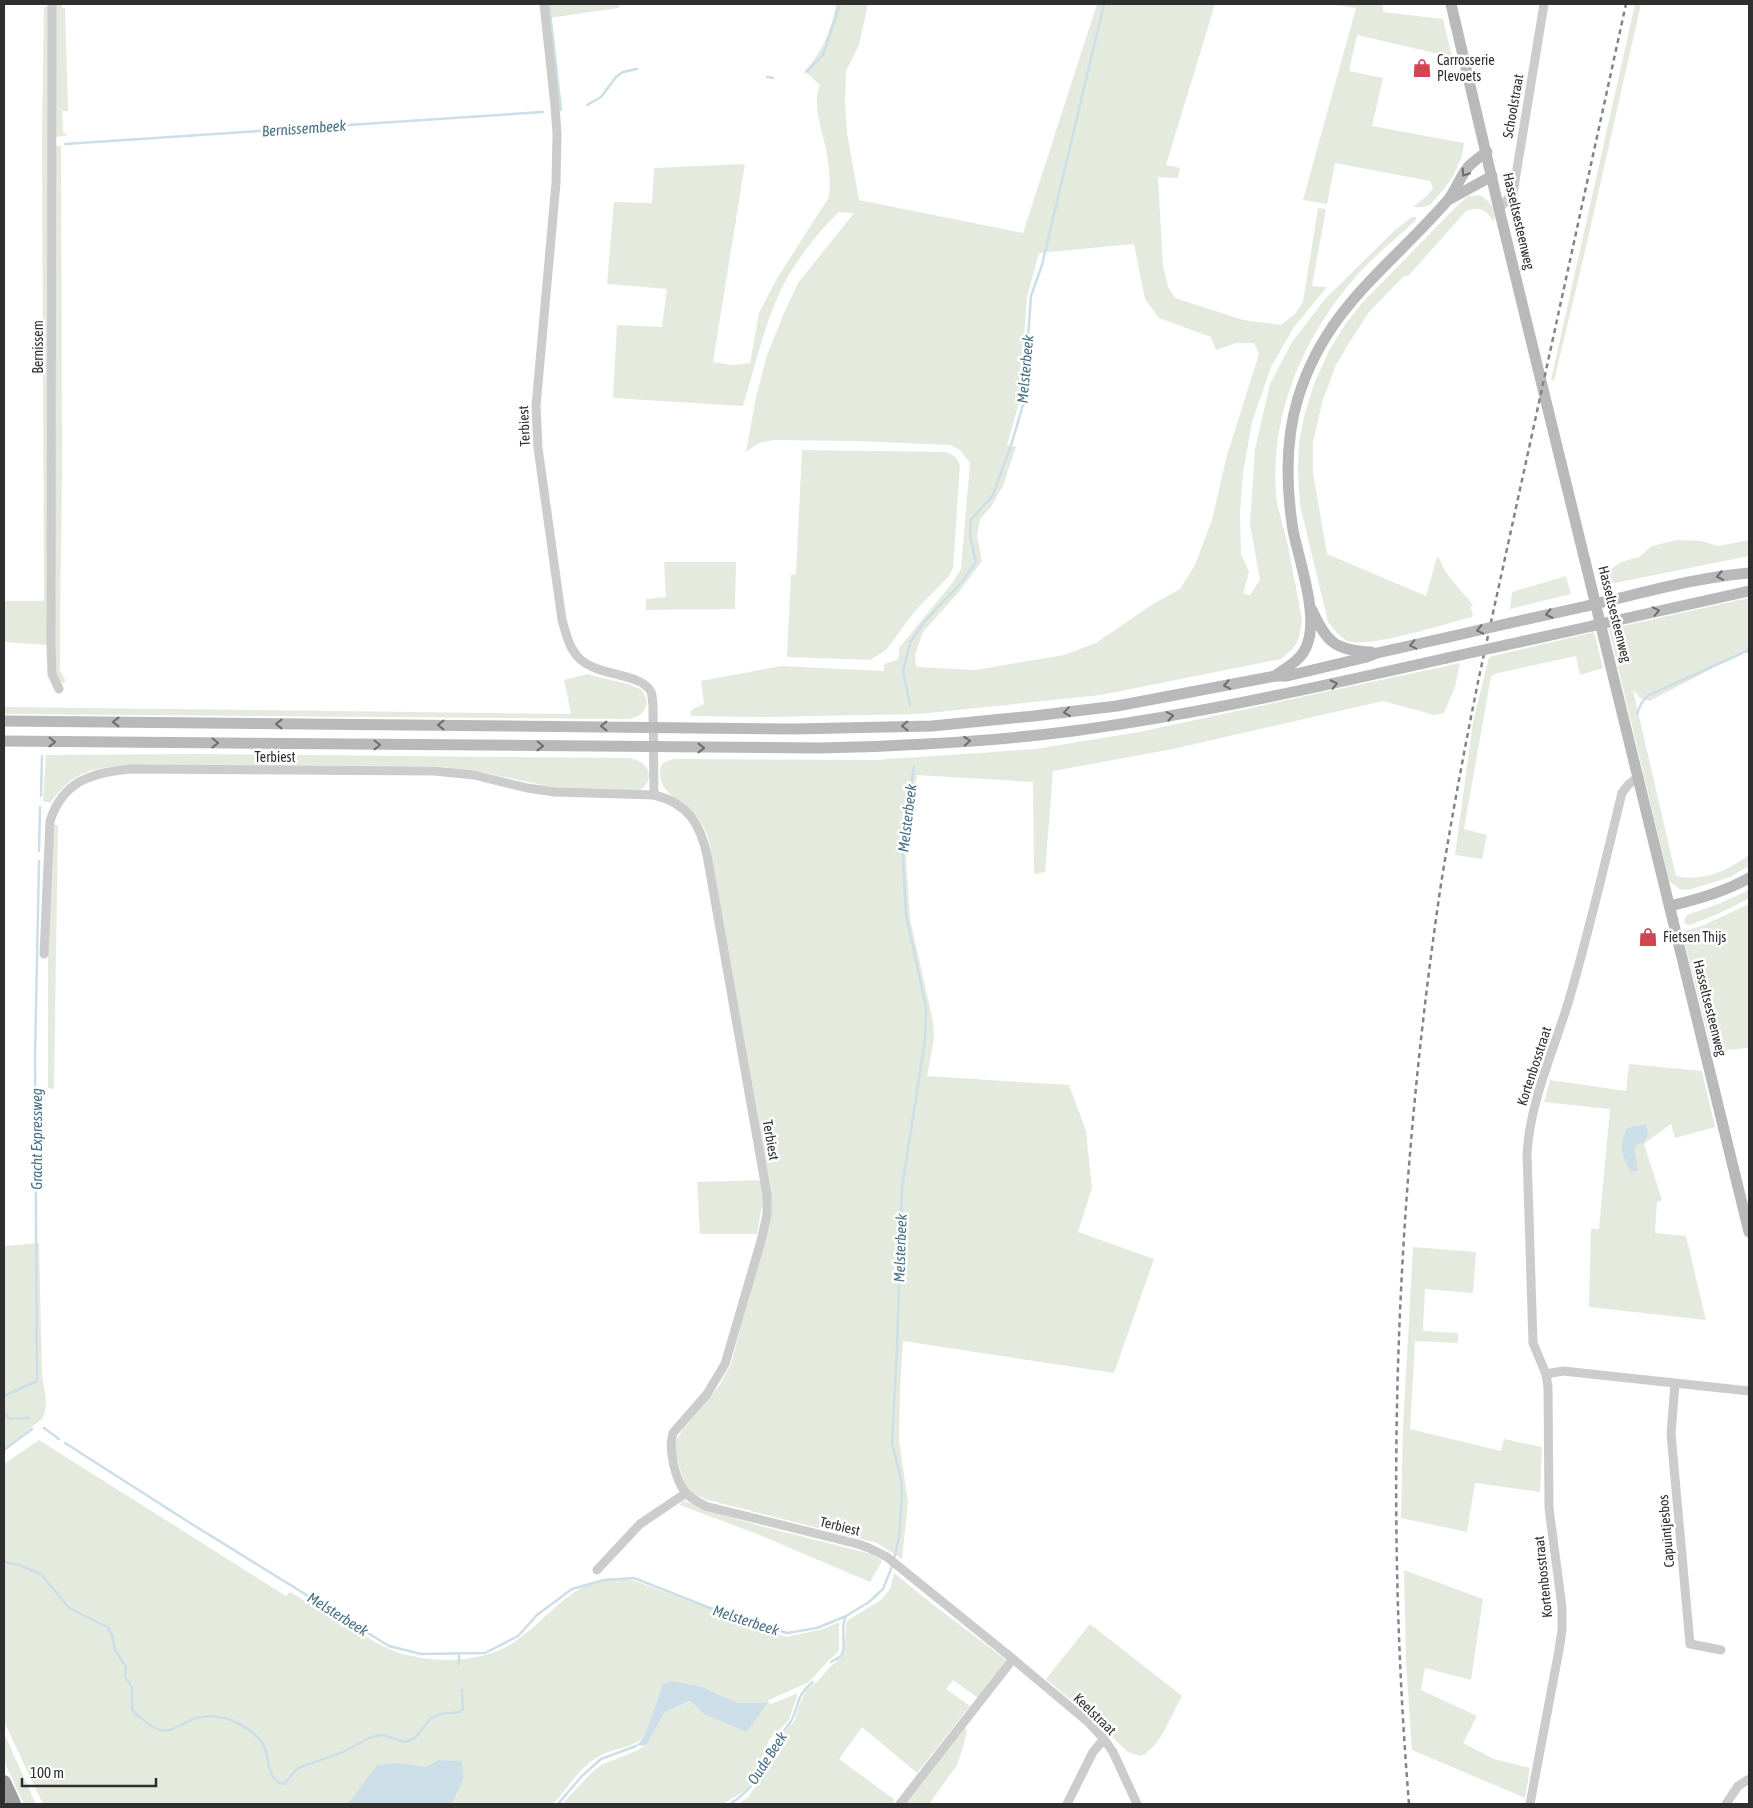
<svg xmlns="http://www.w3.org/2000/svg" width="1753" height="1808" font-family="'Asap Condensed',sans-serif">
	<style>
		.green { fill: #e5eade; fill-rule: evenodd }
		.water { fill: #ccdee8 }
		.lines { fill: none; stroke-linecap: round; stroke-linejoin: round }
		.stream { stroke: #ccdee8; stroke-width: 2.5 }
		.minor { stroke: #ccc; stroke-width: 9 }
		.secondary { stroke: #b9b9b9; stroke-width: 11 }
		.trunk { stroke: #9e9e9e; stroke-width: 14 }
		.rail { stroke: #848484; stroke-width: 2.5; stroke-dasharray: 5 4; stroke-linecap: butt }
		.secondary-bridge { stroke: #b9b9b9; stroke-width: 11 }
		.oneway { stroke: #6d6d6d }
		.labels { text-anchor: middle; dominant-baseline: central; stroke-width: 5; stroke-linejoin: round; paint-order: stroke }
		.poi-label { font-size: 14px; fill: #2f2f2f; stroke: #fff; text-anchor: start }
		.street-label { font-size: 14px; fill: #2f2f2f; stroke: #fff }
		.water-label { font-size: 15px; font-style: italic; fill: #467088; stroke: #fff }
	</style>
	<rect width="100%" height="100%" fill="#fff"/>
	<g class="green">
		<polygon points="56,4 62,4 62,8 65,8 68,111 62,111 63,132 68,135 57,137 54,134"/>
		<polygon points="547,4 619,4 619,8 549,18"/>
		<path d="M836 4H868L859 45 846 71 845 101 847 133 859 200 1023 233 1097 4H1215L1166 165 1180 168 1178 178 1158 177 1163 266 1168 287 1175 298 1243 320 1281 325 1295 314 1303 302 1318 208 1326 209 1312 286 1327 287 1294 327 1271 367 1252 422 1243 473 1240 513 1241 554 1249 572 1243 594 1250 595 1260 580 1250 524 1255 449 1270 384 1292 342 1325 299 1395 230 1412 217H1416V220C1398 237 1378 253 1360 272 1306 331 1270 411 1276 493 1277 508 1283 525 1287 541 1292 567 1297 593 1302 619 1299 642 1299 644 1281 659L1101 695 919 714 766 717 691 716 690 712 693 709 704 704 701 681 781 666 884 671V664L897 660 899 656V648L953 582 961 569 970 463 960 450 950 445 857 441 774 440 759 443 746 452 756 397 767 355 784 313 798 283 854 213 839 212C819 231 798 258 785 282 766 317 755 367 743 406L613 398 617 325 662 327 667 289 607 284 614 202 652 203 654 168 745 164 713 362 733 365 750 363 759 313 776 280 829 197C831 181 829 166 826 150 823 133 811 101 820 85L805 71C822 52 832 29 836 4ZM1134 244 1145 299 1159 318 1211 337 1216 350 1236 343H1254L1259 354 1227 455 1212 520 1195 565 1180 589 1153 604 1096 643 1064 655 975 670 916 667 915 655 923 632 959 592 982 561 977 536 980 519 991 507 1003 486 1016 447 1007 445 1019 403 1027 297 1039 253Z"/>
		<polygon points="1327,4 1383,4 1383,12 1443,19 1452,57 1357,35 1349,71 1383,78 1372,126 1464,143 1462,156 1453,176 1444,189 1430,205 1424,207 1413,207 1428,195 1433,188 1430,181 1335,163 1327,204 1303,200 1356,8"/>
		<polygon points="1635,4 1641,4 1586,247 1554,381 1551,380"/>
		<polygon points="49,6 47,645 4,642 4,601 44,601 42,132 44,7"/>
		<polygon points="55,146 61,146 62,469 60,622 60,670 66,682 63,683 57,678 55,666"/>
		<path d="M1480 195C1490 202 1497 208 1494 222 1488 211 1478 205 1466 211L1408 276H1404L1369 312 1347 346 1335 367 1322 403 1313 442V473L1327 554 1426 596 1437 557 1440 559C1442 572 1464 593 1473 605L1470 608 1473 613 1472 617C1448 623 1368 649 1348 641 1339 637 1334 629 1328 622L1300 505 1298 471 1299 443 1304 417 1314 384 1329 351 1346 323 1363 302 1453 210 1468 196Z"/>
		<path d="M802 450 946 452C954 455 958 458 960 466L953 568 949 576 915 611 886 650 870 660 787 657 791 575 796 574Z"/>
		<polygon points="1677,540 1702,541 1718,546 1749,540 1749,556 1610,584 1608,571 1621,562 1639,557 1652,546"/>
		<polygon points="664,562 736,562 735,609 646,610 646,599 666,597"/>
		<polygon points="1566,576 1571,594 1510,609 1512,592"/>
		<path d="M1749 598V649L1650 701 1640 698 1633 690 1676 876C1703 882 1727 871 1749 855V866L1730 877 1692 889 1681 890 1669 881 1609 629Z"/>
		<polygon points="1594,632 1603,668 1580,675 1576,656 1498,673 1491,676 1464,829 1487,835 1482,859 1455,855 1473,722 1489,657"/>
		<path d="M1460 663 1455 687 1444 713 1434 715 1383 701 1173 749 1053 771 1045 872 1034 874 1033 782 917 775 905 842 910 919 933 1021 934 1039 927 1076 1069 1085 1086 1131 1092 1188 1078 1232 1154 1259 1114 1373 903 1341 900 1389 899 1441 908 1502 902 1559 877 1543 708 1500 691 1493 685 1486 675 1451 676 1441 683 1429 719 1386 731 1364 771 1209 708 837C704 828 699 817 691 811 678 798 658 792 660 770 661 762 666 761 674 759L875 760 1035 749 1139 732Z"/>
		<path d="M587 674C606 680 625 681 642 690L647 701C646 712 640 716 630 719L4 714V707L571 714 564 680Z"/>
		<path d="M194 754 629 758C647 761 657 776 641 790L560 789 476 771 435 766 123 765C87 770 73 772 50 803L43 801 46 755Z"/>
		<polygon points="54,825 58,825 54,1089 48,1088 48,924"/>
		<polygon points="1749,890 1748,899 1720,913 1690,925 1686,924 1684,920 1687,915 1718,904"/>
		<polygon points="1749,904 1749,1048 1712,1051 1682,932 1704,925"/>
		<polygon points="1629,1064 1702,1071 1715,1127 1675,1138 1671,1124 1644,1144 1662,1200 1657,1202 1655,1233 1686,1236 1706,1320 1589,1307 1591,1229 1599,1229 1610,1109 1544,1102 1550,1080 1626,1091"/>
		<polygon points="762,1180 763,1199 757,1234 700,1234 697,1182"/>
		<polygon points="39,1243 42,1374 46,1401 45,1412 42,1419 4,1449 4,1246"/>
		<polygon points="1413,1247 1476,1252 1473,1293 1425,1289 1423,1331 1458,1333 1458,1343 1415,1341 1410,1429 1501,1451 1504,1439 1542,1447 1540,1492 1475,1483 1467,1532 1401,1518 1403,1428"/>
		<path d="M39 1440 286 1596 290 1592C310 1604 331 1616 352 1628 367 1637 382 1647 399 1653 435 1663 480 1664 513 1643 552 1618 580 1566 635 1581L786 1637 824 1629 839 1622V1649L838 1652 827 1662 809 1682 769 1700 768 1702 771 1704 798 1693 789 1720 769 1740 755 1776 749 1786 743 1792 723 1804H562L592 1772 601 1765 636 1751 646 1745 665 1712 691 1701 704 1714 759 1713 768 1702 738 1703 702 1687 663 1684 644 1737C631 1749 613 1748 598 1757 578 1768 568 1789 553 1804H43L4 1722V1464Z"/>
		<polygon points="682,1501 685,1501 710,1511 761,1526 871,1554 882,1561 870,1582 757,1534 680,1505"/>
		<polygon points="1404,1570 1483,1599 1471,1680 1425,1668 1421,1690 1477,1716 1463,1743 1494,1759 1530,1768 1525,1798 1412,1750 1406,1663"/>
		<polygon points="894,1573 927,1600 1006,1660 978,1698 953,1680 946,1689 970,1706 917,1773 862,1727 839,1759 895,1800 892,1804 738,1804 748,1797 761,1779 770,1750 795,1720 798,1708 806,1690 818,1681 829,1668 841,1658 845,1652 846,1624 848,1620 881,1600 890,1589"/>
		<polygon points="1090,1624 1182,1696 1162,1735 1154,1746 1145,1754 1140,1756 1128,1752 1084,1711 1046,1679"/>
		<polygon points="965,1728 967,1731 963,1747 957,1765 929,1804 905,1804"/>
		<polygon points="4,1733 35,1802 36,1804 24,1804 4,1761"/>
	</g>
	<g class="water">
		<path d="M1646 1124 1648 1134 1644 1143 1637 1144 1634 1150 1638 1171H1630C1622 1153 1618 1147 1627 1128Z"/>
		<polygon points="671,1681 702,1687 738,1703 768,1702 747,1732 704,1714 690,1701 665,1712 646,1745 636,1746 644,1737 663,1684"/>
		<polygon points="439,1760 461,1761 464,1777 452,1804 348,1804 377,1765 396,1763 425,1767"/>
	</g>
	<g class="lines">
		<g class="stream">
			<polyline points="549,4 561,110"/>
			<polyline points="806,72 823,55 840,4"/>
			<polyline points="767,77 773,78"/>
			<polyline points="587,105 601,97 616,77 623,72 637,69"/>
			<polyline points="65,144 543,112"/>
			<polyline points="910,705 903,671 910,643 924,622 961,583 976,562 970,536 971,520 993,495 1012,442 1023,405 1031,296 1042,265 1104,4"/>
			<polyline points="1637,714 1641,704 1647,696 1749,650"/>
			<polyline points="41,796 42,756"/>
			<polyline points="39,851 40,807"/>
			<polyline points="4,1396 37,1381 35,1057 39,861"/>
			<polyline points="4,1411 9,1419 29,1418"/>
			<polyline points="44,1428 59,1439"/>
			<polyline points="65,1443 187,1521 389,1646 421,1654 485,1653 518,1636 537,1615 572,1589 604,1580 634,1578 710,1608 787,1633 817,1628 846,1616 869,1602 883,1589 893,1564"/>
			<polyline points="4,1450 32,1429"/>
			<polyline points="894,1559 899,1537 902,1496 901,1479 892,1443 897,1349 902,1188 925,1040 926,1007 906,915 902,843 914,767"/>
			<path d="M4 1562 19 1565 41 1574 69 1608 107 1627 112 1635 115 1650 126 1667 125 1677 132 1687V1710C138 1716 153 1729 160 1730 171 1733 183 1723 193 1719 205 1715 219 1716 231 1720 242 1724 259 1735 264 1746 270 1759 267 1782 284 1784L298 1768 343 1752 371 1737 383 1735 405 1742 415 1738 430 1719 440 1714 460 1712 463 1709 462 1690"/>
			<polyline points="459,1654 459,1664"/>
			<path d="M831 1662C834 1660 839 1658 841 1656 848 1648 839 1628 846 1616"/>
			<polyline points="558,1804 581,1777 601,1759 636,1746"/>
			<path d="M730 1804C746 1794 760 1778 767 1760 768 1757 768 1752 769 1749 774 1738 786 1731 791 1721 800 1705 795 1696 813 1682"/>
		</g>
		<g class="minor">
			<polyline points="52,4 51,646 52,674 59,689"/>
			<path d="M544 4 555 106 557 134 556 183 536 406 538 448 562 620C566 633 569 649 580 659 598 676 638 673 650 690 653 694 652 700 653 705L654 795"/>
			<polyline points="1499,209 1513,193 1544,4"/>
			<path d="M44 954 50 821C63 781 91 773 129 769L434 771 474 775 527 788 555 792 654 795C688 803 700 824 707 855L762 1166 767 1195V1215L761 1241 725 1364 707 1394 673 1433C668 1449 675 1480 686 1493 691 1499 699 1502 705 1506L858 1544 869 1548 887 1557 1013 1659 1087 1721 1104 1739 1113 1752 1137 1804"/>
			<polyline points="1546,1374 1563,1371 1749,1391"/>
			<polyline points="1675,1384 1671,1434 1690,1644 1721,1650"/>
			<polyline points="597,1570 640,1524 686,1493"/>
			<polyline points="900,1804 1013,1659"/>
			<polyline points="1067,1804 1093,1752 1104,1739"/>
			<path d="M1530 1804 1559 1650 1562 1630V1607L1549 1508 1548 1387 1546 1374 1533 1343 1527 1154C1530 1101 1554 1050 1569 1000 1589 932 1605 862 1622 793L1628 785 1639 776"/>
			<polyline points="1726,1804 1738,1786 1749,1779"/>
		</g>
		<g class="secondary">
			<polyline points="1451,4 1499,209 1749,1232"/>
			<polyline points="1450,199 1492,176"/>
			<path d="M1607 601C1654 590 1701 577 1749 573"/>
			<path d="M1312 610C1327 643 1335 650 1371 652"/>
			<polyline points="1614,621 1749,591"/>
			<polyline points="1510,623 1587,606"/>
			<polyline points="1506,645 1592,626"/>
			<path d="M1275 676C1287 667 1302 660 1307 645 1319 615 1299 561 1293 530 1286 486 1285 441 1298 398 1326 307 1388 269 1447 201 1456 191 1460 176 1469 166 1474 161 1481 156 1487 152"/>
			<polyline points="4,721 795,729 932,726 1034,716 1117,706 1275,676 1287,676 1367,657 1377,653 1449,637"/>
			<path d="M4 741 820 748C905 746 989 742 1073 731 1199 714 1323 686 1447 658"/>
			<path d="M1670 906C1698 899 1724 892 1749 878"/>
		</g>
		<polyline class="trunk" points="4,1782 14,1804"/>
		<path class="rail" d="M1409 1804C1384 1498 1396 1189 1441 884 1452 815 1465 746 1479 677L1626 4"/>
		<g class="secondary-bridge">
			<polyline points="1587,606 1607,601"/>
			<polyline points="1592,626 1614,621"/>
			<polyline points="1449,637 1510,623"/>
			<polyline points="1447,658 1506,645"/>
		</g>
	</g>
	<defs><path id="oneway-chevron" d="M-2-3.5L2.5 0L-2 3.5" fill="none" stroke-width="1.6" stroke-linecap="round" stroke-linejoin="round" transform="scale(1.25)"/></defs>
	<g class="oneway">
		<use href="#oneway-chevron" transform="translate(1465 173) rotate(122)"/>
		<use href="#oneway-chevron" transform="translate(1720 576) rotate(169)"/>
		<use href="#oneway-chevron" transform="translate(1656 611) rotate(-13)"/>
		<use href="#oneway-chevron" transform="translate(1549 614) rotate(168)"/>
		<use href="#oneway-chevron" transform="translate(1480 630) rotate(167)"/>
		<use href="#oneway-chevron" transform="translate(1413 645) rotate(167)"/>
		<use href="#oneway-chevron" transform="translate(1334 684) rotate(-13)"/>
		<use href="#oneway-chevron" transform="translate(1227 685) rotate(169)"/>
		<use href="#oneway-chevron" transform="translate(1067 712) rotate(173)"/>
		<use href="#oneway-chevron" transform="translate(1170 716) rotate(-10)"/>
		<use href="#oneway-chevron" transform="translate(116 722) rotate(-180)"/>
		<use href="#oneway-chevron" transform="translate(279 724) rotate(-180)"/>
		<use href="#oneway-chevron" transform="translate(441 725) rotate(-180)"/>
		<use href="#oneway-chevron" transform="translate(604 726) rotate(-180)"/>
		<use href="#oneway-chevron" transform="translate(905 726) rotate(179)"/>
		<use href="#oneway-chevron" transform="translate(967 741) rotate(-4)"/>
		<use href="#oneway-chevron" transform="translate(52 742) rotate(1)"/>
		<use href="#oneway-chevron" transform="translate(215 743) rotate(1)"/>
		<use href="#oneway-chevron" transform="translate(377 745) rotate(1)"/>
		<use href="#oneway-chevron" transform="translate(540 746) rotate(1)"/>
		<use href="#oneway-chevron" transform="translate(701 748)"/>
	</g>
	<defs>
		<g id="shop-bare" transform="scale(1.5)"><path d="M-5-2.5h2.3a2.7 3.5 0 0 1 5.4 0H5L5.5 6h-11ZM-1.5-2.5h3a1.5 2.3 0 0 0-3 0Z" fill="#d24553" stroke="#fff" stroke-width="2.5" paint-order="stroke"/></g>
	</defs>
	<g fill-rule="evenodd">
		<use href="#shop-bare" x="1422" y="68"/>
		<use href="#shop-bare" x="1648" y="937"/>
	</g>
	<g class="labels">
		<g class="poi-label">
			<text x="1437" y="60">Carrosserie<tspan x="1437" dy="16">Plevoets</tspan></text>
			<text x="1663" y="937">Fietsen Thijs</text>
		</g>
		<g class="street-label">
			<text transform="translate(1513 106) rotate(-80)">Schoolstraat</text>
			<text transform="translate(1519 221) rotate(77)">Hasseltsesteenweg</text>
			<text transform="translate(38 347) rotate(-90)">Bernissem</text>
			<text transform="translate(524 426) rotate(-93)">Terbiest</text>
			<text transform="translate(1615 614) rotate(76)">Hasseltsesteenweg</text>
			<text x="275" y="757">Terbiest</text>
			<text transform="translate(1710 1008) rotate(76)">Hasseltsesteenweg</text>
			<text transform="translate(1534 1066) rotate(-72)">Kortenbosstraat</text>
			<text transform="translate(771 1140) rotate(80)">Terbiest</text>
			<text transform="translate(840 1526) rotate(14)">Terbiest</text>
			<text transform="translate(1666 1531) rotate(-95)">Capuintjesbos</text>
			<text transform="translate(1543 1577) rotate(-96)">Kortenbosstraat</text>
			<text transform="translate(1095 1714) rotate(44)">Keelstraat</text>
		</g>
		<g class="water-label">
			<text transform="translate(304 128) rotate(-4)">Bernissembeek</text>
			<text transform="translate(1025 369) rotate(-85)">Melsterbeek</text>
			<text transform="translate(907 818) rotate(-83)">Melsterbeek</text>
			<text transform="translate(36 1139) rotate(-90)">Gracht Expressweg</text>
			<text transform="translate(900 1248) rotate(-88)">Melsterbeek</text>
			<text transform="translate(338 1614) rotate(32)">Melsterbeek</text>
			<text transform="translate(746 1620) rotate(18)">Melsterbeek</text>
			<text transform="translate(767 1758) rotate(-57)">Oude Beek</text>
		</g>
	</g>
	<rect width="1753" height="1808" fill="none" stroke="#2f2f2f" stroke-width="10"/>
	<path d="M22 1778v8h134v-8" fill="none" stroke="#2f2f2f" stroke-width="2.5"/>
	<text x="30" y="1778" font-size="15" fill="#2f2f2f" stroke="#ffffff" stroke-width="4" paint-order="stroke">100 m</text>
</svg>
